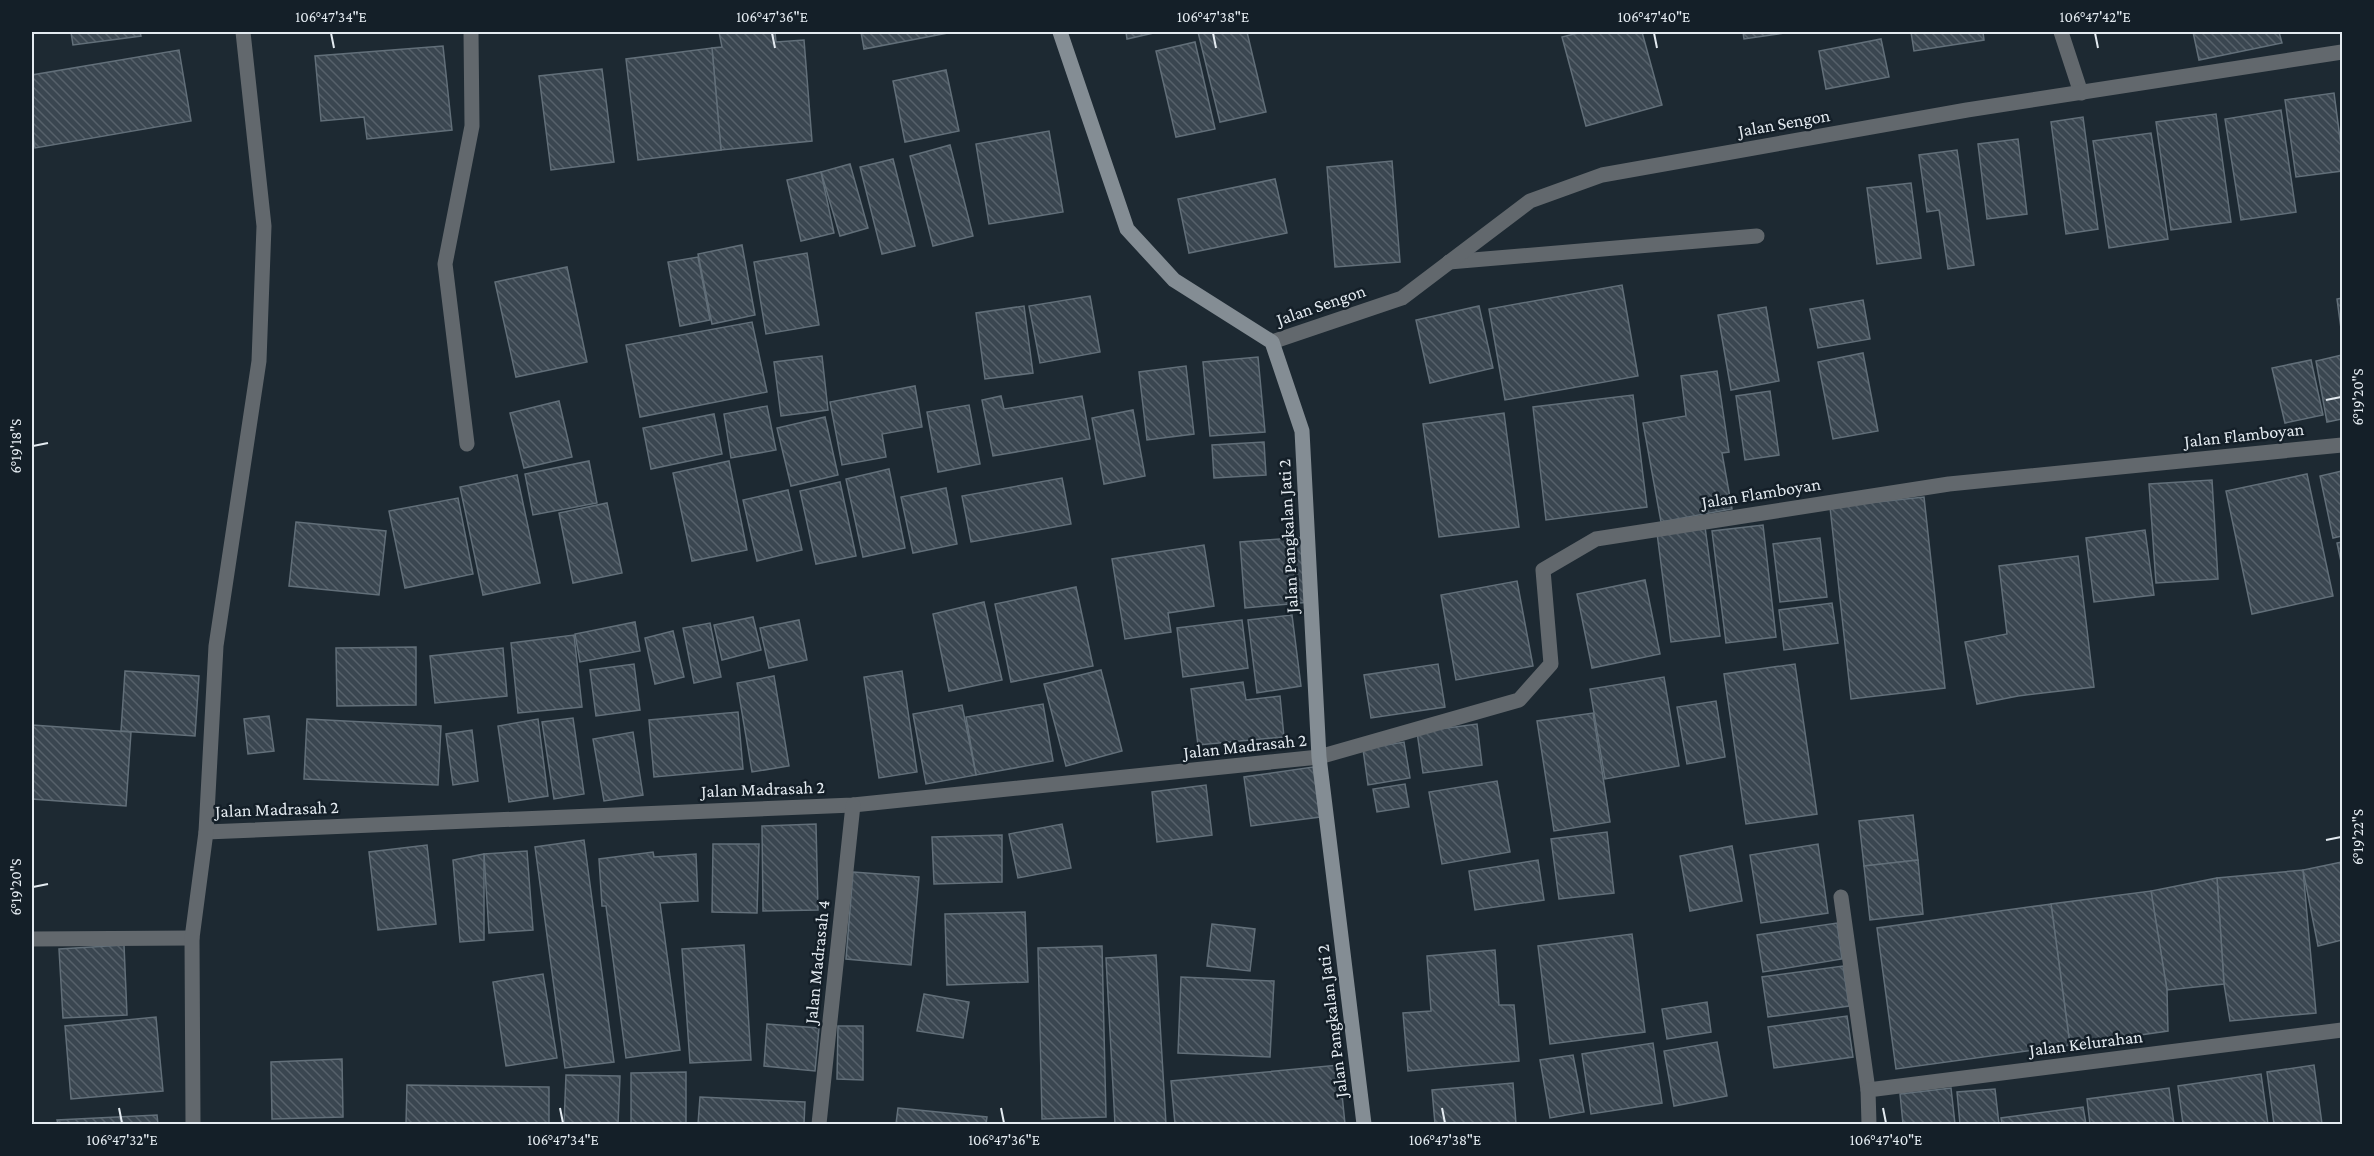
<svg xmlns="http://www.w3.org/2000/svg" width="2374" height="1156" font-family="'Crimson Pro',serif">
	<style>
		.building { fill: url(#building-back-hatch); stroke: #626f79; stroke-width: 1.5 }
		.lines { fill: none; stroke-linecap: round; stroke-linejoin: round }
		.street { stroke: #62686d; stroke-width: 15 }
		.secondary { stroke: #848d94; stroke-width: 15 }
		.ticks { fill: none; stroke: #e4ebf1; stroke-width: 2 }
		.labels { text-anchor: middle; dominant-baseline: central; stroke-width: 5; stroke-linejoin: round; paint-order: stroke }
		.street-label { font-size: 18px; fill: #e4ebf1; stroke: #141f28 }
		.neatline { fill: none; stroke: #e4ebf1; stroke-width: 2 }
		.ticks-label { font-size: 15px; text-anchor: middle; fill: #e4ebf1 }
	</style>
	<defs>
		<pattern id="building-back-hatch" width="6" height="6" patternUnits="userSpaceOnUse" patternTransform="scale(1.5)"><rect width="6" height="6" fill="#3a4650"/><path d="M-1 5l2 2M0 0l6 6M5-1l2 2" fill="none" stroke="#56616a"/></pattern>
	</defs>
	<rect width="100%" height="100%" fill="#1d2932"/>
	<g class="building">
		<polygon points="71,32 140,32 141,36 73,45"/>
		<polygon points="719,32 775,32 776,42 804,40 812,141 721,150 712,48 722,47"/>
		<polygon points="861,32 953,32 864,49"/>
		<polygon points="1126,32 1158,32 1127,39"/>
		<polygon points="1198,32 1247,32 1266,112 1220,122"/>
		<polygon points="1582,32 1642,32 1662,105 1586,126 1562,37"/>
		<polygon points="1743,32 1791,32 1744,39"/>
		<polygon points="1911,32 1983,32 1984,40 1914,51"/>
		<polygon points="2193,32 2279,32 2282,43 2199,60"/>
		<polygon points="1881,39 1889,77 1826,89 1819,51"/>
		<polygon points="1195,42 1215,129 1176,137 1156,51"/>
		<polygon points="443,46 452,130 367,139 364,117 321,121 315,56"/>
		<polygon points="712,48 721,150 638,160 626,59"/>
		<polygon points="179,50 191,121 35,148 32,128 32,75"/>
		<polygon points="602,69 614,162 551,170 539,76"/>
		<polygon points="946,70 959,131 905,142 893,81"/>
		<polygon points="2334,93 2342,153 2342,171 2296,177 2285,100"/>
		<polygon points="2281,110 2296,212 2241,220 2225,119"/>
		<polygon points="2216,114 2231,222 2171,230 2156,122"/>
		<polygon points="2083,117 2098,229 2066,234 2051,122"/>
		<polygon points="1049,131 1063,212 989,224 976,144"/>
		<polygon points="2151,133 2168,239 2109,248 2093,141"/>
		<polygon points="2018,139 2027,214 1987,219 1978,144"/>
		<polygon points="950,145 973,236 933,246 910,156"/>
		<polygon points="1957,150 1974,265 1948,269 1939,210 1927,212 1919,155"/>
		<polygon points="893,159 915,246 882,254 860,167"/>
		<polygon points="1392,161 1400,262 1335,267 1327,167"/>
		<polygon points="850,164 868,228 840,236 821,172"/>
		<polygon points="821,172 834,233 801,241 787,180"/>
		<polygon points="1275,179 1287,233 1189,253 1178,199"/>
		<polygon points="1911,183 1921,258 1877,264 1867,188"/>
		<polygon points="742,245 755,315 712,324 698,254"/>
		<polygon points="807,253 819,325 766,334 754,262"/>
		<polygon points="698,257 710,320 680,326 668,262"/>
		<polygon points="567,267 587,362 516,377 495,282"/>
		<polygon points="1622,285 1638,376 1505,400 1489,309"/>
		<polygon points="1090,296 1100,352 1040,363 1029,306"/>
		<polygon points="2342,298 2342,336 2337,299"/>
		<polygon points="1863,300 1870,339 1818,348 1810,309"/>
		<polygon points="1024,306 1033,373 985,379 976,313"/>
		<polygon points="1479,306 1493,368 1430,383 1416,320"/>
		<polygon points="1766,307 1779,381 1731,390 1718,315"/>
		<polygon points="752,322 767,392 640,417 626,345"/>
		<polygon points="1863,353 1878,431 1833,439 1818,362"/>
		<polygon points="2342,355 2342,419 2327,422 2316,361"/>
		<polygon points="822,356 828,410 781,416 774,362"/>
		<polygon points="1258,357 1265,432 1210,436 1203,362"/>
		<polygon points="2311,360 2323,415 2285,423 2272,368"/>
		<polygon points="1186,366 1194,434 1147,440 1139,372"/>
		<polygon points="1717,371 1729,452 1722,453 1732,509 1661,522 1643,423 1686,416 1681,376"/>
		<polygon points="915,386 922,427 882,434 886,457 842,465 830,402"/>
		<polygon points="1770,391 1779,455 1745,460 1736,396"/>
		<polygon points="1633,395 1647,507 1546,520 1533,407"/>
		<polygon points="1001,396 1004,409 1082,396 1090,439 993,456 982,400"/>
		<polygon points="559,401 572,457 524,468 510,413"/>
		<polygon points="969,405 980,464 938,472 927,412"/>
		<polygon points="767,406 776,450 731,458 724,414"/>
		<polygon points="1133,410 1145,476 1104,484 1092,418"/>
		<polygon points="1504,413 1519,527 1439,537 1423,424"/>
		<polygon points="714,414 722,454 651,469 643,428"/>
		<polygon points="825,417 838,475 791,486 777,428"/>
		<polygon points="1264,442 1266,475 1214,478 1212,445"/>
		<polygon points="589,461 597,503 533,515 525,474"/>
		<polygon points="729,461 747,550 692,561 673,473"/>
		<polygon points="889,469 905,548 863,557 846,479"/>
		<polygon points="2342,471 2342,536 2333,538 2320,476"/>
		<polygon points="2307,474 2333,596 2252,614 2226,491"/>
		<polygon points="517,475 540,583 483,595 460,487"/>
		<polygon points="1062,478 1071,524 971,542 962,496"/>
		<polygon points="2212,480 2218,579 2156,583 2149,484"/>
		<polygon points="840,482 856,556 816,564 800,491"/>
		<polygon points="946,488 957,544 913,553 901,497"/>
		<polygon points="788,490 802,550 757,561 743,500"/>
		<polygon points="1924,497 1945,688 1851,699 1830,507"/>
		<polygon points="458,498 473,574 405,588 389,511"/>
		<polygon points="607,503 622,573 573,583 559,513"/>
		<polygon points="296,522 386,531 379,595 289,586"/>
		<polygon points="1763,525 1776,637 1726,643 1712,531"/>
		<polygon points="1705,527 1720,636 1671,642 1657,533"/>
		<polygon points="2145,530 2154,595 2094,602 2086,538"/>
		<polygon points="1305,537 1310,602 1245,608 1240,542"/>
		<polygon points="1820,538 1827,597 1780,602 1773,544"/>
		<polygon points="2342,542 2342,566 2337,543"/>
		<polygon points="1204,545 1214,606 1168,613 1171,632 1125,639 1112,559"/>
		<polygon points="2078,556 2094,687 2018,696 1977,704 1965,642 2007,634 1999,566"/>
		<polygon points="1645,580 1660,654 1592,668 1577,594"/>
		<polygon points="1517,581 1533,666 1456,680 1441,595"/>
		<polygon points="1076,587 1093,666 1011,682 995,604"/>
		<polygon points="984,602 1002,680 949,691 933,614"/>
		<polygon points="1832,603 1838,643 1784,650 1779,610"/>
		<polygon points="1292,615 1301,686 1257,693 1248,620"/>
		<polygon points="753,617 761,650 722,660 714,625"/>
		<polygon points="799,620 807,660 769,668 760,628"/>
		<polygon points="1242,620 1248,668 1183,677 1177,628"/>
		<polygon points="635,622 640,651 580,662 575,634"/>
		<polygon points="710,623 721,677 694,683 683,628"/>
		<polygon points="673,631 684,677 655,684 645,638"/>
		<polygon points="574,635 582,707 518,713 511,643"/>
		<polygon points="416,647 416,705 337,706 336,648"/>
		<polygon points="503,648 507,696 435,703 430,656"/>
		<polygon points="634,664 640,710 596,716 590,670"/>
		<polygon points="1438,664 1445,707 1371,718 1364,675"/>
		<polygon points="1795,664 1817,814 1746,824 1724,674"/>
		<polygon points="1101,670 1122,751 1066,766 1044,684"/>
		<polygon points="125,671 199,676 195,736 121,731"/>
		<polygon points="902,671 917,772 879,778 864,677"/>
		<polygon points="774,676 789,766 752,772 737,683"/>
		<polygon points="1664,677 1679,766 1605,779 1590,689"/>
		<polygon points="1243,682 1246,700 1280,696 1284,737 1198,745 1191,689"/>
		<polygon points="1716,701 1725,757 1687,764 1677,707"/>
		<polygon points="1043,704 1053,761 976,775 966,717"/>
		<polygon points="962,705 976,775 926,784 913,714"/>
		<polygon points="738,712 743,769 654,777 649,720"/>
		<polygon points="1593,713 1610,822 1554,831 1537,721"/>
		<polygon points="269,716 274,751 248,754 244,719"/>
		<polygon points="573,718 584,794 554,799 542,722"/>
		<polygon points="307,719 441,726 438,785 304,779"/>
		<polygon points="538,719 548,796 509,802 498,726"/>
		<polygon points="1477,724 1482,765 1423,773 1417,732"/>
		<polygon points="32,725 131,732 126,806 32,799"/>
		<polygon points="472,730 478,781 453,785 446,734"/>
		<polygon points="633,732 643,795 604,801 593,739"/>
		<polygon points="1404,742 1410,778 1368,785 1363,749"/>
		<polygon points="1313,767 1320,817 1251,826 1244,777"/>
		<polygon points="1497,781 1510,852 1442,864 1429,792"/>
		<polygon points="1405,784 1409,807 1377,812 1373,789"/>
		<polygon points="1206,785 1212,835 1157,842 1152,792"/>
		<polygon points="1913,815 1918,860 1864,866 1859,821"/>
		<polygon points="816,824 818,910 763,911 762,826"/>
		<polygon points="1062,824 1071,868 1018,878 1009,834"/>
		<polygon points="1607,832 1614,893 1559,899 1551,839"/>
		<polygon points="1002,835 1002,882 934,884 932,837"/>
		<polygon points="584,840 614,1062 565,1068 535,847"/>
		<polygon points="713,844 759,844 757,913 712,912"/>
		<polygon points="1818,844 1828,913 1761,923 1750,855"/>
		<polygon points="427,845 436,924 378,930 369,852"/>
		<polygon points="1732,846 1742,901 1690,911 1680,856"/>
		<polygon points="527,851 533,930 489,933 484,854"/>
		<polygon points="653,852 654,857 696,854 698,901 660,903 680,1050 626,1058 606,906 602,906 599,859"/>
		<polygon points="484,854 484,940 460,942 453,860"/>
		<polygon points="1538,860 1544,900 1475,910 1469,871"/>
		<polygon points="1918,860 1923,914 1870,920 1864,866"/>
		<polygon points="2342,862 2342,940 2318,946 2303,870"/>
		<polygon points="2303,870 2316,1013 2230,1021 2224,984 2217,878"/>
		<polygon points="853,872 919,877 911,965 846,959"/>
		<polygon points="2217,878 2224,984 2167,990 2151,891"/>
		<polygon points="2151,891 2167,990 2168,1031 2070,1045 2051,904"/>
		<polygon points="2051,904 2070,1045 1896,1069 1877,928"/>
		<polygon points="1025,912 1028,982 947,985 945,914"/>
		<polygon points="1837,923 1842,959 1763,972 1757,935"/>
		<polygon points="1212,924 1255,929 1250,971 1207,966"/>
		<polygon points="1632,934 1645,1032 1550,1044 1538,946"/>
		<polygon points="124,945 127,1015 63,1018 59,949"/>
		<polygon points="744,945 751,1060 690,1063 682,949"/>
		<polygon points="1102,946 1106,1117 1042,1119 1038,948"/>
		<polygon points="1495,950 1499,1005 1514,1005 1519,1061 1408,1071 1403,1013 1431,1011 1427,956"/>
		<polygon points="1156,955 1166,1124 1115,1124 1106,958"/>
		<polygon points="1843,966 1849,1006 1768,1017 1762,977"/>
		<polygon points="543,974 557,1058 506,1066 493,982"/>
		<polygon points="1181,977 1274,981 1270,1057 1178,1053"/>
		<polygon points="924,994 969,1002 963,1038 917,1031"/>
		<polygon points="1707,1002 1711,1032 1667,1039 1662,1009"/>
		<polygon points="1847,1016 1853,1057 1774,1068 1768,1027"/>
		<polygon points="156,1017 163,1091 71,1099 65,1026"/>
		<polygon points="767,1024 819,1028 815,1071 764,1066"/>
		<polygon points="838,1026 863,1026 863,1080 837,1079"/>
		<polygon points="1717,1042 1727,1096 1674,1106 1664,1051"/>
		<polygon points="1653,1043 1662,1103 1591,1114 1582,1054"/>
		<polygon points="1573,1055 1584,1112 1550,1118 1540,1060"/>
		<polygon points="342,1059 343,1117 272,1119 271,1062"/>
		<polygon points="1339,1065 1345,1124 1175,1124 1171,1081"/>
		<polygon points="2314,1065 2322,1124 2274,1124 2267,1072"/>
		<polygon points="686,1072 686,1124 631,1124 631,1073"/>
		<polygon points="2261,1074 2268,1124 2183,1124 2178,1086"/>
		<polygon points="566,1075 620,1076 618,1124 564,1124"/>
		<polygon points="1513,1083 1516,1124 1435,1124 1432,1090"/>
		<polygon points="407,1085 549,1087 549,1124 406,1124"/>
		<polygon points="1951,1088 1955,1124 1903,1124 1900,1094"/>
		<polygon points="2169,1088 2174,1124 2090,1124 2087,1099"/>
		<polygon points="1995,1089 1999,1124 1960,1124 1957,1092"/>
		<polygon points="700,1097 805,1102 804,1124 698,1124"/>
		<polygon points="2083,1107 2086,1124 2002,1124 2001,1118"/>
		<polygon points="898,1108 987,1117 986,1124 896,1124"/>
		<polygon points="157,1115 158,1124 58,1124 57,1120"/>
	</g>
	<g class="lines">
		<g class="street">
			<polyline points="2061,32 2081,93"/>
			<polyline points="1449,262 1757,236"/>
			<polyline points="1272,342 1402,298 1530,201 1602,175 1967,110 2342,52"/>
			<polyline points="467,444 445,264 472,126 471,32"/>
			<polyline points="206,832 853,805 1319,757 1519,700 1551,664 1543,570 1596,539 1949,484 2342,445"/>
			<polyline points="1841,897 1868,1090"/>
			<polyline points="32,939 192,938"/>
			<polyline points="193,1124 192,938 206,832 216,646 259,361 264,226 243,32"/>
			<polyline points="819,1124 853,805"/>
			<polyline points="1869,1124 1868,1090 2342,1030"/>
		</g>
		<polyline class="secondary" points="1060,32 1127,229 1174,280 1272,342 1302,431 1319,757 1364,1124"/>
	</g>
	<path class="ticks" d="M331 33 334 48M772 33 775 48M1213 33 1216 48M1654 33 1657 48M2095 33 2098 48M2326 400 2341 397M33 446 48 443M2326 840 2341 837M33 887 48 884M119 1108 122 1123M560 1108 563 1123M1001 1108 1004 1123M1442 1108 1445 1123M1883 1108 1886 1123"/>
	<g class="labels">
		<g class="street-label">
			<text transform="translate(1784 123) rotate(-10)">Jalan Sengon</text>
			<text transform="translate(1321 305) rotate(-19)">Jalan Sengon</text>
			<text transform="translate(2244 435) rotate(-6)">Jalan Flamboyan</text>
			<text transform="translate(1761 493) rotate(-9)">Jalan Flamboyan</text>
			<text transform="translate(1288 536) rotate(-93)">Jalan Pangkalan Jati 2</text>
			<text transform="translate(1245 746) rotate(-6)">Jalan Madrasah 2</text>
			<text transform="translate(763 789) rotate(-2)">Jalan Madrasah 2</text>
			<text transform="translate(277 809) rotate(-2)">Jalan Madrasah 2</text>
			<text transform="translate(817 962) rotate(-84)">Jalan Madrasah 4</text>
			<text transform="translate(1332 1021) rotate(-97)">Jalan Pangkalan Jati 2</text>
			<text transform="translate(2086 1043) rotate(-7)">Jalan Kelurahan</text>
		</g>
	</g>
	<rect width="2374" height="1156" fill="none" stroke="#141f28" stroke-width="66"/>
	<rect x="33" y="33" width="2308" height="1090" class="neatline"/>
	<g class="ticks-label">
		<text x="331" y="22">106°47'34"E</text>
		<text x="772" y="22">106°47'36"E</text>
		<text x="1213" y="22">106°47'38"E</text>
		<text x="1654" y="22">106°47'40"E</text>
		<text x="2095" y="22">106°47'42"E</text>
		<text transform="translate(2358 397) rotate(-90)" y="5">6°19'20"S</text>
		<text transform="translate(16 446) rotate(-90)" y="5">6°19'18"S</text>
		<text transform="translate(2358 837) rotate(-90)" y="5">6°19'22"S</text>
		<text transform="translate(16 887) rotate(-90)" y="5">6°19'20"S</text>
		<text x="122" y="1145">106°47'32"E</text>
		<text x="563" y="1145">106°47'34"E</text>
		<text x="1004" y="1145">106°47'36"E</text>
		<text x="1445" y="1145">106°47'38"E</text>
		<text x="1886" y="1145">106°47'40"E</text>
	</g>
</svg>
